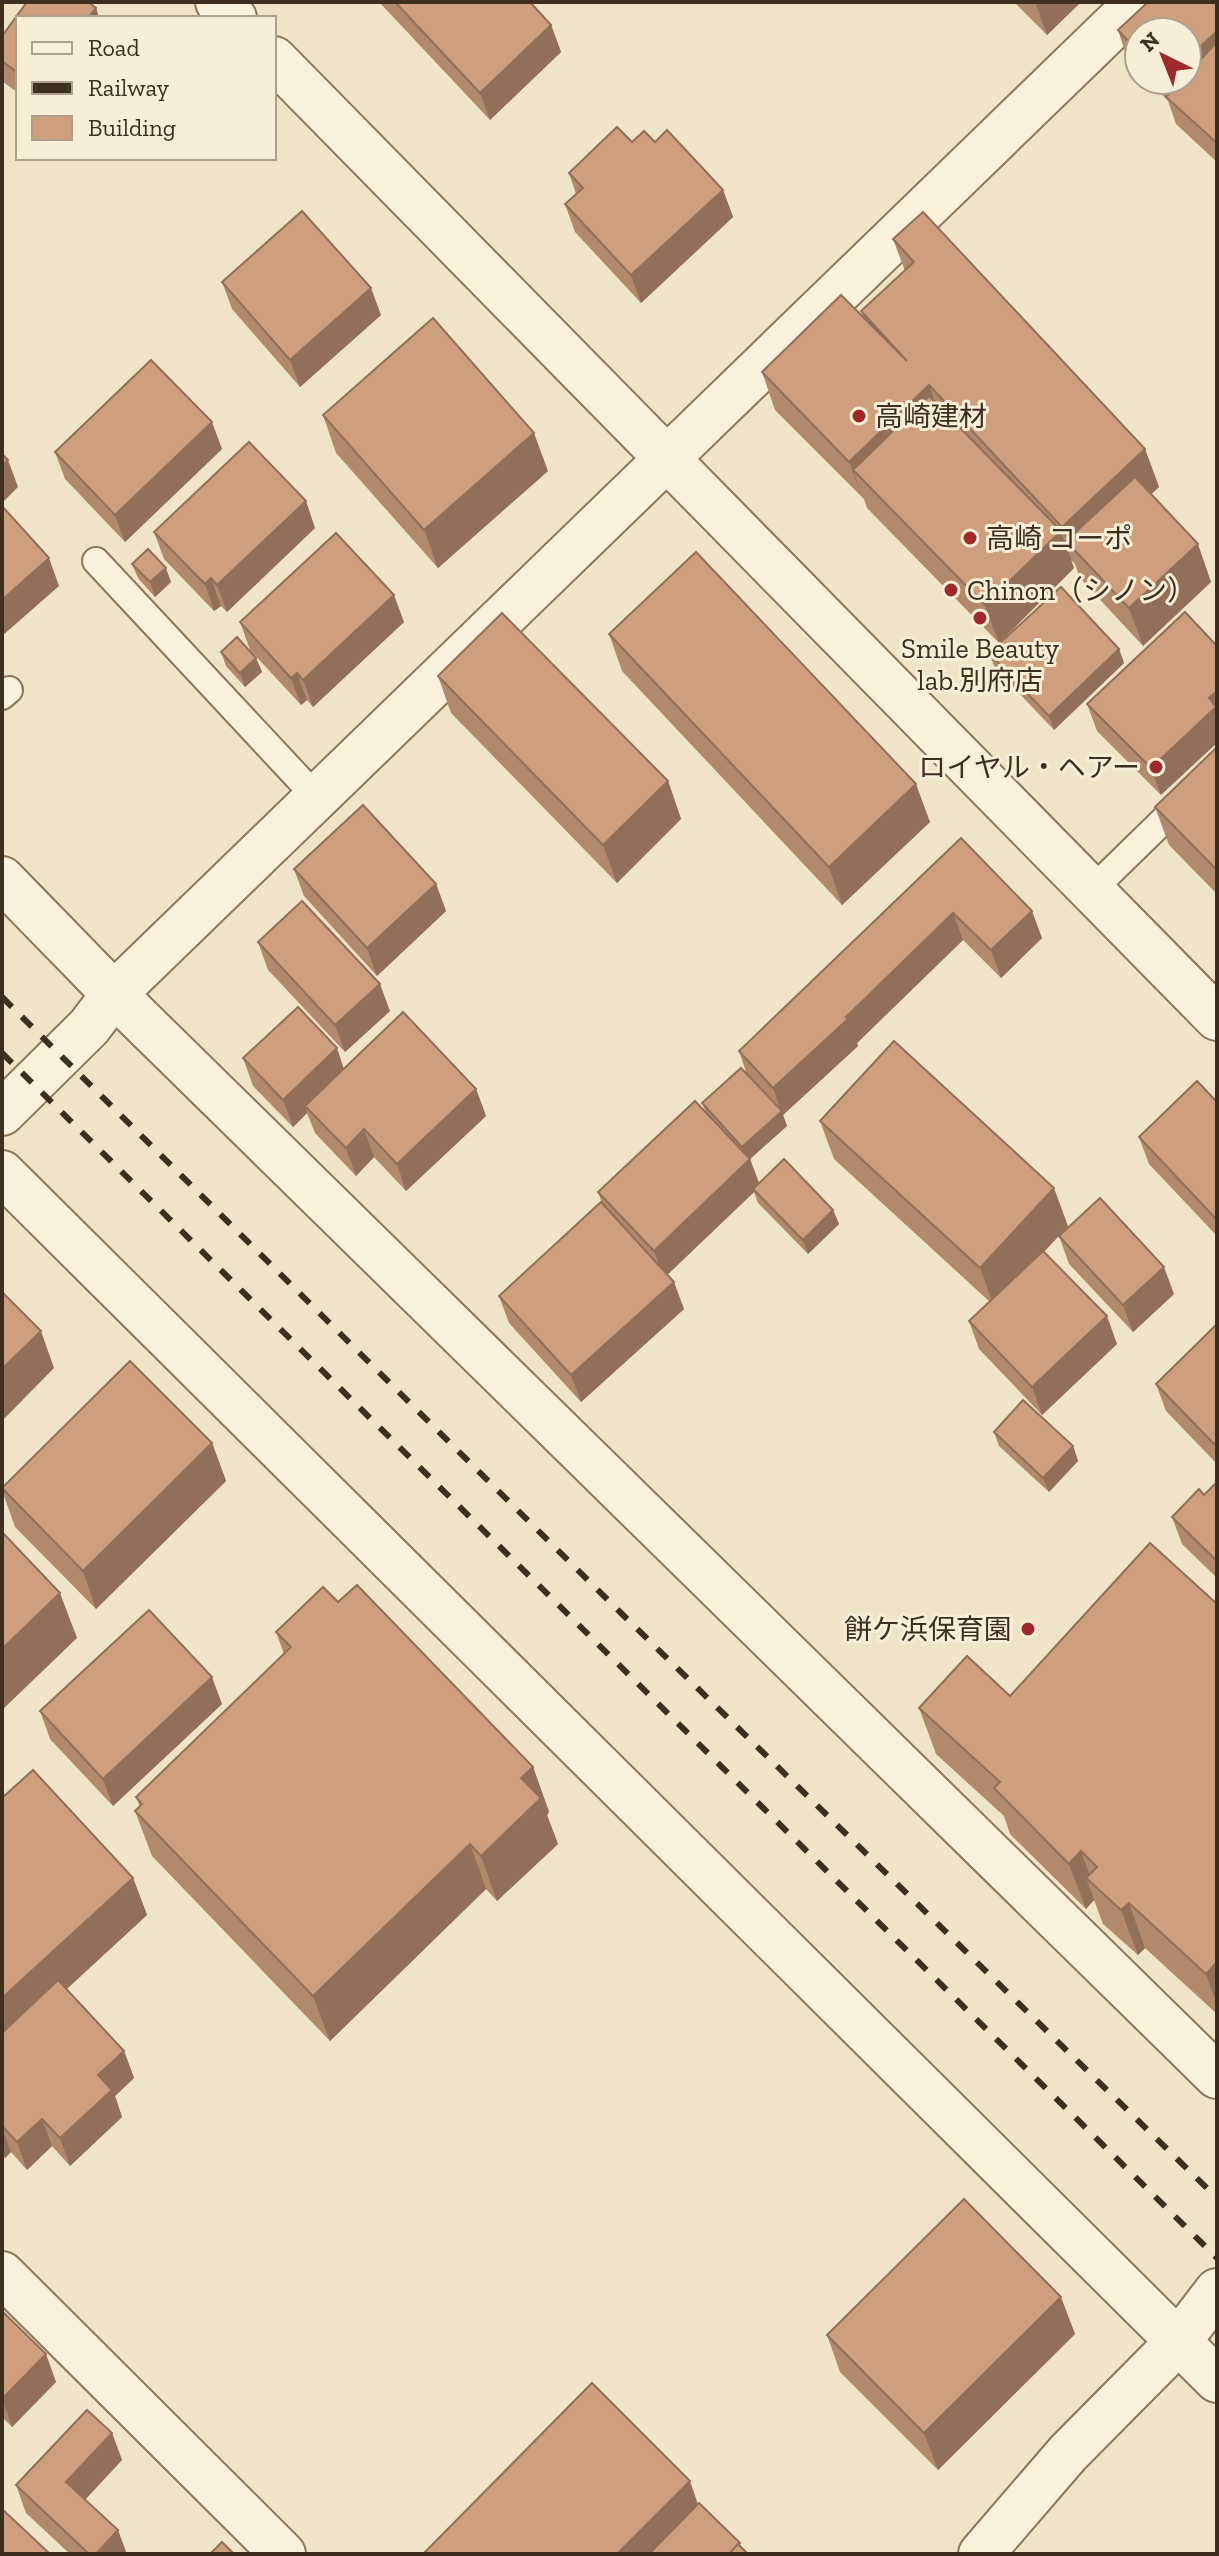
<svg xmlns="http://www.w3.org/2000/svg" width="1219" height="2556" font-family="'Zilla Slab','Noto Sans JP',serif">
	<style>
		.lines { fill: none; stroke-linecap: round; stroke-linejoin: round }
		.service-casing { stroke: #8d765c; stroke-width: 30 }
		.minor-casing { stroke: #8d765c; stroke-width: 48 }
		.tertiary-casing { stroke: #8d765c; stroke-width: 48 }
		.service { stroke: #faf1dc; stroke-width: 26 }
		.minor { stroke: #faf1dc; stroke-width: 44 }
		.tertiary { stroke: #faf1dc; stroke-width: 44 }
		.rail { stroke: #3d2e20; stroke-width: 6; stroke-dasharray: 14 14; stroke-linecap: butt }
		.wall { fill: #b2896c }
		.shaded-wall { fill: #916f58 }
		.building { fill: #cf9f7d; stroke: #916f58; stroke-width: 2 }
		.poi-dot { fill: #9e2a2b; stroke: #f7eed8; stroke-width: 3 }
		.labels { text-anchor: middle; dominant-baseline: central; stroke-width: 6; stroke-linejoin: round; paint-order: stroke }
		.poi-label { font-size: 28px; fill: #3d2e20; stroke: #f7eed8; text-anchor: start }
	</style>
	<rect width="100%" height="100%" fill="#f0e4c8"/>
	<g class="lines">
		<g class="service-casing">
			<g id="service">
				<polyline points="96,561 318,799"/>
				<polyline points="2,696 9,690"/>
				<polyline points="1092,890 1217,768"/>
			</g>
		</g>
		<g class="minor-casing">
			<polyline id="minor" points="2,879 114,994 1217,2076"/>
		</g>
		<g class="tertiary-casing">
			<g id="tertiary">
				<polyline points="218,2 234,18"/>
				<polyline points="274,59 1217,1018"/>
				<polyline points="2,1113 89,1027 114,994 1138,2"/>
				<polyline points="2,1173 1217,2380"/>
				<polyline points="2,2274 283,2554"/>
				<polyline points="981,2554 1068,2453 1178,2342 1217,2291"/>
			</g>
		</g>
		<use href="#service" class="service"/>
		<use href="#minor" class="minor"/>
		<use href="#tertiary" class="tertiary"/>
		<g class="rail">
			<polyline points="2,997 621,1613 1217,2198"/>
			<polyline points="2,1053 1217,2258"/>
		</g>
	</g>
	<g class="wall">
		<polygon points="27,2 88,2 96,8 99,18 18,18 18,93 2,81 2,36"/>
		<polygon points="379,2 530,2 551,25 561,52 490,120"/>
		<polygon points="1014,2 1081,2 1047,35"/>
		<polygon points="1217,2 1217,162 1176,124 1168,101 1148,80 1187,80 1139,32 1139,70 1127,58 1118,30"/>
		<polygon points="632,142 655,142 723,190 733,217 641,303 575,232 565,204 576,194 569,173"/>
		<polygon points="893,239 1145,449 1159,487 1151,494 1211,582 1143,646 1080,578 1075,564 1071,560 1074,568 999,643 867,508 864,499 775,410 762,372 863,317 861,311 905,271"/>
		<polygon points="222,282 381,315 300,387 232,309"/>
		<polygon points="323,415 548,471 438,568 336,453"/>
		<polygon points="222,449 125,542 65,479 55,452"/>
		<polygon points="315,528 227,612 221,606 214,611 164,559 154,532"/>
		<polygon points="132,564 171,582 155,597 138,578"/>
		<polygon points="240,622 404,622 313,707 307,700 301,705 250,650"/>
		<polygon points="609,634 930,822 842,905 622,671"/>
		<polygon points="1217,646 1161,795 1097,731 1087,704"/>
		<polygon points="1119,649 1124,663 1054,730 995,668 989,653"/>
		<polygon points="221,652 256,658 262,672 245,687 226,666"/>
		<polygon points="438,676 668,781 681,819 617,883 451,713"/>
		<polygon points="1217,747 1217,894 1169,845 1155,807"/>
		<polygon points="961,838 1042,938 1001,978 963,940 857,1043 858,1046 783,1115 787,1126 750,1159 759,1183 833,1210 839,1224 808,1254 758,1203 754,1192 668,1274 684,1309 581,1402 509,1323 499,1296 602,1203 598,1192 706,1112 702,1103 747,1075 739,1051"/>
		<polygon points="294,869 436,884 446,911 377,976 304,896"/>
		<polygon points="258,942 390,1011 345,1052 268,970"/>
		<polygon points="243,1058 344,1068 476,1089 486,1116 406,1191 374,1157 356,1176 315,1133 307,1113 293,1127 253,1086"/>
		<polygon points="1217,1102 1217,1236 1149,1164 1139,1137"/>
		<polygon points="820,1121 1068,1226 1044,1251 1117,1344 1042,1415 979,1349 969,1321 990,1302 834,1159"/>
		<polygon points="1059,1236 1174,1294 1133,1332 1069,1264"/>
		<polygon points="1217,1324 1217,1464 1166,1411 1156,1384"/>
		<polygon points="994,1432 1073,1446 1078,1461 1049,1492 999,1446"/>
		<polygon points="212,1443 226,1481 96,1609 15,1527 2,1490 2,1488"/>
		<polygon points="1217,1482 1217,1578 1182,1544 1172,1517 1204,1495"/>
		<polygon points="338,1602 533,1767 549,1812 547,1815 558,1844 497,1901 486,1889 330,2041 152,1856 135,1811 140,1807 136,1797 284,1654 276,1632"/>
		<polygon points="1217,1604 1217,2014 1145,1948 1138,1955 1103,1924 1094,1900 1086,1909 1010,1834 1004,1816 936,1754 919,1708 1010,1696"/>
		<polygon points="222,1704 113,1806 50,1739 40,1711"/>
		<polygon points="2,1798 133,1878 147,1915 67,1989 124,2051 134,2078 115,2096 122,2117 70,2166 52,2146 27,2170 11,2152 5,2158 2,2155"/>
		<polygon points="2,2311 56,2382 12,2427 2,2417"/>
		<polygon points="1075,2334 938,2470 840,2372 827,2335"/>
		<polygon points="112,2433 122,2460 85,2500 127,2554 70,2554 26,2513 16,2485"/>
	</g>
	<g class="shaded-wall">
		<polygon points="1035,2 1081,2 1047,35"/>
		<polygon points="96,8 99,18 88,18"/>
		<polygon points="551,25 561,52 490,120 480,93"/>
		<polygon points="1217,31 1217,68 1172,102 1164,80 1187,80 1187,59"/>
		<polygon points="723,190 733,217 641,303 631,275"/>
		<polygon points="371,288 381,315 300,387 290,360"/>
		<polygon points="929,385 943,422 853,470 863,500 849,462"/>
		<polygon points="212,422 222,449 125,542 115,515"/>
		<polygon points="534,433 548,471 438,568 424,530"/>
		<polygon points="1145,449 1159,487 1083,558 1067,541 1062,527"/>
		<polygon points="8,460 18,487 2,503 2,466"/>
		<polygon points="306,501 315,528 227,612 217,585"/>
		<polygon points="1061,531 1074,568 999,643 985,605"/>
		<polygon points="1198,544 1211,582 1143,646 1129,608"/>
		<polygon points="49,558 59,586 2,636 2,600"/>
		<polygon points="166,568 171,582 155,597 150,582"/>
		<polygon points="211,578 221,606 214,611 205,584"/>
		<polygon points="394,595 404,622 313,707 303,680"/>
		<polygon points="1119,649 1124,663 1054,730 1049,716"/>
		<polygon points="256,658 262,672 245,687 240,673"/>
		<polygon points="297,673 307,700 301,705 291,678"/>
		<polygon points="1217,691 1217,743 1161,795 1151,768 1209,698"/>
		<polygon points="668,781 681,819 617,883 603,845"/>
		<polygon points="916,784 930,822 842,905 829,867"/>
		<polygon points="436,884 446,911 377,976 367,948"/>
		<polygon points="1032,911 1042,938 1001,978 991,950"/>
		<polygon points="953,913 963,940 857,1043 858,1046 783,1115 787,1126 750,1159 760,1186 753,1189 754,1192 664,1278 654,1251 747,1161 742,1147 781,1111 773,1088"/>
		<polygon points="380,984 390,1011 345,1052 335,1025"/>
		<polygon points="337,1048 346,1075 305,1106 307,1113 293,1127 283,1100"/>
		<polygon points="476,1089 486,1116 406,1191 397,1164"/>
		<polygon points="364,1129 374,1157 356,1176 346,1148"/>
		<polygon points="1054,1188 1068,1226 994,1306 980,1268"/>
		<polygon points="833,1210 839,1224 808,1254 803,1240"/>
		<polygon points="1164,1267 1174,1294 1133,1332 1123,1305"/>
		<polygon points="674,1282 684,1309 581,1402 571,1375"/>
		<polygon points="1107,1316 1117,1344 1042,1415 1032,1387"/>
		<polygon points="41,1331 54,1368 2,1421 2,1369"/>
		<polygon points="212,1443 226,1481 96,1609 83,1571"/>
		<polygon points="1073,1446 1078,1461 1049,1492 1043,1478"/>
		<polygon points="60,1593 77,1638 2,1710 2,1649"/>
		<polygon points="212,1677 222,1704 113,1806 103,1779"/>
		<polygon points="533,1767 549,1812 547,1815 558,1844 497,1901 481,1856 521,1778"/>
		<polygon points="470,1844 486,1889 330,2041 313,1996"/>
		<polygon points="1081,1851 1093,1884 1086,1878 1094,1900 1086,1909 1069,1864"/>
		<polygon points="133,1878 147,1915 2,2048 2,1998"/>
		<polygon points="1129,1903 1145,1948 1138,1955 1121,1910"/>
		<polygon points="1217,1962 1217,2005 1206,1974"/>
		<polygon points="124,2051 134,2078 115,2096 122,2117 70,2166 60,2138 98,2075"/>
		<polygon points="42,2119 52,2146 27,2170 17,2142"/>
		<polygon points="2,2128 11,2152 5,2158 2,2151"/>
		<polygon points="1061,2297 1075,2334 938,2470 924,2433"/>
		<polygon points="46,2354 56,2382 12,2427 2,2399"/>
		<polygon points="112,2433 122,2460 76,2509 66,2482"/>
		<polygon points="690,2481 703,2519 668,2554 617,2554"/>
		<polygon points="118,2530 127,2554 96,2554"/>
	</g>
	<g class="building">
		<polygon points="27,2 88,2 96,8 88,18 18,18 18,73 2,61 2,36"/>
		<polygon points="395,2 530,2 551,25 480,93"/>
		<polygon points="1148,2 1217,2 1217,31 1187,59 1187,32 1139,32 1139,53 1118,30"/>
		<polygon points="1217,42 1217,143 1166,97 1182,80 1187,80 1187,74"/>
		<polygon points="617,127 632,142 644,131 655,142 667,130 723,190 631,275 565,204 583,188 569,173"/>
		<polygon points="302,211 371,288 290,360 222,282"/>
		<polygon points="923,212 1145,449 1062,527 929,385 849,462 762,372 841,295 907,361 861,311 914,262 893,239"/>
		<polygon points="433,318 534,433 424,530 323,415"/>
		<polygon points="151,360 212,422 115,515 55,452"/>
		<polygon points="929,396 1061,531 985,605 853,470"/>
		<polygon points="249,442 306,501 217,585 211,578 205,584 154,532"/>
		<polygon points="2,454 8,460 2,466"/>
		<polygon points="1135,477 1198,544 1129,608 1066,541"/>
		<polygon points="2,506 49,558 2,600"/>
		<polygon points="336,533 394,595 303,680 297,673 291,678 240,622"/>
		<polygon points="148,549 166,568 150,582 132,564"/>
		<polygon points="696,552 916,784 829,867 609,634"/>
		<polygon points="1061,587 1119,649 1049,716 989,653"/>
		<polygon points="1185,612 1217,646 1217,691 1209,698 1216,707 1151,768 1087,704"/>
		<polygon points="502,613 668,781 603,845 438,676"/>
		<polygon points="237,637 256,658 240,673 221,652"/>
		<polygon points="1217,747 1217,870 1155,807"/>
		<polygon points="363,805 436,884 367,948 294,869"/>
		<polygon points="961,838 1032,911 991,950 953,913 846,1017 848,1019 773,1088 739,1051"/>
		<polygon points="302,901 380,984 335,1025 258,942"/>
		<polygon points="298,1007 337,1048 283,1100 243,1058"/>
		<polygon points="403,1012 476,1089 397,1164 364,1129 346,1148 305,1106"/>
		<polygon points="894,1041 1054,1188 980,1268 820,1121"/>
		<polygon points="741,1068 782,1111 742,1147 702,1103"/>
		<polygon points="1197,1081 1217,1102 1217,1220 1139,1137"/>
		<polygon points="695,1101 750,1159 654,1251 598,1192"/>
		<polygon points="784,1159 833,1210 803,1240 753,1189"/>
		<polygon points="1100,1198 1164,1267 1123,1305 1059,1236"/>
		<polygon points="601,1202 674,1282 571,1375 499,1296"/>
		<polygon points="1043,1251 1107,1316 1032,1387 969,1321"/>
		<polygon points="2,1292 41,1331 2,1369"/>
		<polygon points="1217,1324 1217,1441 1214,1444 1156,1384"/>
		<polygon points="130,1361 212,1443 83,1571 2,1488"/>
		<polygon points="1023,1400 1073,1446 1043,1478 994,1432"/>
		<polygon points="1217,1482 1217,1561 1172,1517 1199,1489 1204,1495"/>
		<polygon points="2,1532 60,1593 2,1649"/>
		<polygon points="1150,1543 1217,1604 1217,1962 1206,1974 1129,1903 1121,1910 1086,1878 1097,1867 1081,1851 1069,1864 994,1788 1000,1782 919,1708 967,1656 1010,1696"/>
		<polygon points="357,1585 533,1767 521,1778 541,1798 481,1856 470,1844 313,1996 135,1811 142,1804 136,1797 291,1647 276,1632 323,1587 338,1602"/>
		<polygon points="149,1610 212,1677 103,1779 40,1711"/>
		<polygon points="33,1770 133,1878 2,1998 2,1798"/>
		<polygon points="58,1980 124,2051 98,2075 112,2090 60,2138 42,2119 17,2142 2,2126 2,2033"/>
		<polygon points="964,2199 1061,2297 924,2433 827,2335"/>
		<polygon points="2,2311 46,2354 2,2399"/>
		<polygon points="592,2383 690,2481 617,2554 423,2554"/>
		<polygon points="87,2410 112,2433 66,2482 118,2530 96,2554 89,2554 16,2485"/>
		<polygon points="699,2503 740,2543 729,2554 649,2554"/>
		<polygon points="2,2509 50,2554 2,2554"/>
		<polygon points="222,2542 234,2554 210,2554"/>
		<polygon points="738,2544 748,2554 729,2554"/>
	</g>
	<g class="poi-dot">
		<circle cx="859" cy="416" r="8"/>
		<circle cx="970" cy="538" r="8"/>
		<circle cx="951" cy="590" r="8"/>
		<circle cx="980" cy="618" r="8"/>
		<circle cx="1156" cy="767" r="8"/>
		<circle cx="1028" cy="1629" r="8"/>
	</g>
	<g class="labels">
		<g class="poi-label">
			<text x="875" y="416">高崎建材</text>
			<text x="986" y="538">高崎 コーポ</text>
			<text x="967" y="590">Chinon（シノン）</text>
			<text x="980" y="648" text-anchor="middle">Smile Beauty<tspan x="980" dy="32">lab.別府店</tspan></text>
			<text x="1140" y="767" text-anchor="end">ロイヤル・ヘアー</text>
			<text x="1012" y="1629" text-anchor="end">餅ケ浜保育園</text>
		</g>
	</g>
	<rect width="1219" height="2556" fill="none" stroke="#3d2e20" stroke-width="8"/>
	<rect x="16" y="16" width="260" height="144" fill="#f7eed8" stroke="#ada18e" stroke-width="2"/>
	<rect x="32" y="42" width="40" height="12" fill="#faf1dc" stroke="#ada18e" stroke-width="2"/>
	<text x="88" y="56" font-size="24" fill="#3d2e20">Road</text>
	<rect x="32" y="82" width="40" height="12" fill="#3d2e20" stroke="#ada18e" stroke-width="2"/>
	<text x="88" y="96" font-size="24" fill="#3d2e20">Railway</text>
	<rect x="32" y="116" width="40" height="24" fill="#cf9f7d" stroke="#ada18e" stroke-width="2"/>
	<text x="88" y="136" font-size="24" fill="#3d2e20">Building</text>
	<g transform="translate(1163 56) rotate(317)"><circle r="38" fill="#f7eed8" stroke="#ada18e" stroke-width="2"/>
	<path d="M0-6L14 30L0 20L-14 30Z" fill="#9e2a2b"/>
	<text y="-12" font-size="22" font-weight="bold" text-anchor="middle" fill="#3d2e20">N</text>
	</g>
</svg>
